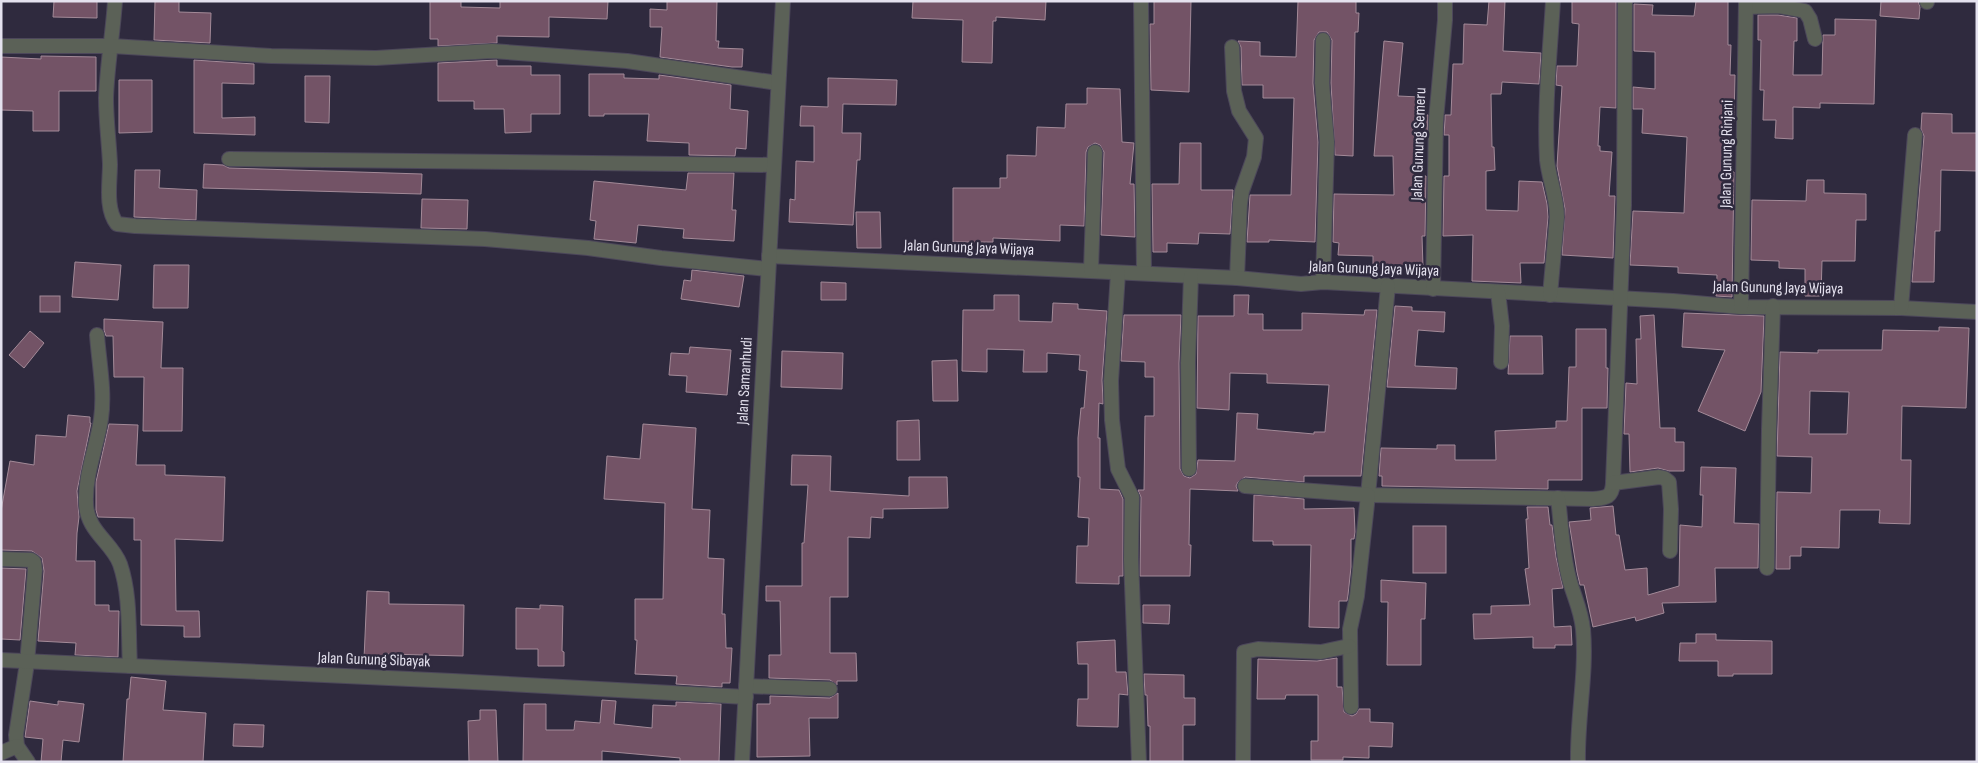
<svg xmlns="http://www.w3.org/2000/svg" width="1978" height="763" font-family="'Sofia Sans Condensed',sans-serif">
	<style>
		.building { fill: #735366; stroke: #a38a98; fill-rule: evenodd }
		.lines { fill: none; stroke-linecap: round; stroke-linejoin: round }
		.minor-casing { stroke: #4c475a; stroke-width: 16 }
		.tertiary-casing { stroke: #4c475a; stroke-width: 16 }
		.minor { stroke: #5b6157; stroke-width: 14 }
		.tertiary { stroke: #5b6157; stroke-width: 14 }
		.labels { text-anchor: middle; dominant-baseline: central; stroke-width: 5; stroke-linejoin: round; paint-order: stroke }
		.street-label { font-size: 16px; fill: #e4e1ee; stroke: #2f2a3e }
	</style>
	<rect width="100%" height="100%" fill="#2f2a3e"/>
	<g class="building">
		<polygon points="54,1 97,1 97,18 53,17"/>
		<polygon points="155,1 179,1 179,12 211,13 210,43 154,40"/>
		<polygon points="430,1 461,1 461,7 500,8 500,1 608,1 607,19 549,17 549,37 497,36 497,43 438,46 438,39 430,39"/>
		<polygon points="667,1 717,1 716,41 719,41 718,48 743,49 742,67 732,67 660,57 662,27 650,27 650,9 667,10"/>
		<polygon points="913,1 1046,1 1045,20 996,17 996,21 993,21 992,63 962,62 963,20 912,18"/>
		<polygon points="1154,1 1191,1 1189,92 1151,90 1150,24 1154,24"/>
		<polygon points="1298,1 1356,1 1356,13 1359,13 1358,32 1355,32 1353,156 1335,155 1331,83 1332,40 1327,32 1319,32 1314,40 1313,83 1318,142 1315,242 1269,240 1269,242 1247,242 1250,195 1291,195 1294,98 1263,98 1263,85 1242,85 1241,47 1238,41 1260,42 1260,56 1296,57"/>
		<polygon points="1489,1 1505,1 1503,51 1541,53 1539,84 1502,82 1501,94 1491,94 1492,147 1494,147 1495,170 1486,171 1486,210 1518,211 1519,181 1542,182 1547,204 1548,217 1544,263 1520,263 1521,283 1472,281 1473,235 1443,236 1444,176 1449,176 1449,135 1444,135 1445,120 1445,115 1451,115 1453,64 1463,64 1464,24 1487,25"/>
		<polygon points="1572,1 1616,1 1616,108 1600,107 1598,146 1600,146 1600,151 1612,152 1609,196 1615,196 1613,258 1562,255 1565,209 1557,166 1562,86 1556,85 1557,66 1577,66 1579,24 1572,23"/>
		<polygon points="1696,1 1728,1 1728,45 1731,45 1730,75 1735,75 1734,122 1730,122 1729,171 1734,172 1732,297 1716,296 1717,275 1678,273 1678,267 1630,265 1633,211 1684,213 1687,137 1642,133 1643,109 1633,109 1633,87 1655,89 1655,52 1634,51 1634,4 1653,5 1652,15 1694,16"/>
		<polygon points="1881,1 1918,1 1920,7 1919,19 1880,16"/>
		<polygon points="1758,15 1778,15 1797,18 1797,41 1794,41 1793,75 1822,75 1823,35 1835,35 1835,19 1876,20 1874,104 1820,103 1820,108 1793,107 1793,139 1775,138 1776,120 1763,120 1764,90 1760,90 1761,40 1758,40"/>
		<polygon points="1384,41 1403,43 1398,96 1420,97 1420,115 1428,115 1427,135 1419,135 1419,176 1426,176 1425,236 1422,236 1423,267 1373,268 1373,256 1338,255 1339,243 1333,242 1334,194 1394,195 1393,156 1374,156"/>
		<polygon points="41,56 96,57 96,91 59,91 59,131 33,131 33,111 1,110 1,57 41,59"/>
		<polygon points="194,60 254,64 254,84 222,83 222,118 255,117 255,135 194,133"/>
		<polygon points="497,60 497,66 531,66 531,75 560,75 560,114 531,114 531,132 505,133 504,109 474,109 474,101 438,101 438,63"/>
		<polygon points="589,74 624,74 624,78 659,79 659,75 731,85 730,109 748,111 746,149 736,148 735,156 689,155 689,143 647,141 649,114 604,114 604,116 589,116"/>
		<polygon points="305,76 330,76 329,123 305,122"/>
		<polygon points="828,78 897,80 896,105 843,104 842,133 861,133 860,160 857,160 853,225 789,222 790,199 795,200 796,161 814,162 814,126 800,126 801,106 828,107"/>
		<polygon points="119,80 152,80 152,132 119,133"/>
		<polygon points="1087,88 1120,89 1122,142 1134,143 1130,184 1134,184 1135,237 1101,235 1104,152 1100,145 1095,143 1088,147 1086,152 1084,226 1060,225 1060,241 993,238 993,242 953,242 953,188 1000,188 1000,178 1007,178 1007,155 1036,156 1037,127 1065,128 1066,104 1087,104"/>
		<polygon points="1922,113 1952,114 1952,133 1977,133 1977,171 1941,170 1940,231 1935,231 1934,282 1912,282 1924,136 1921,129"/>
		<polygon points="1180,143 1201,143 1201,190 1233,190 1230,234 1199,233 1198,244 1167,243 1167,252 1153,252 1152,184 1179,184"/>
		<polygon points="204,164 223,165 229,168 422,174 421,194 203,188"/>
		<polygon points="135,170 160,170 159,188 197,190 196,220 134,217"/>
		<polygon points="688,173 734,173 732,210 736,210 734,241 683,238 684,229 638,225 636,243 594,239 596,221 590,220 594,181 686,190"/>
		<polygon points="1807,180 1824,180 1824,193 1866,194 1866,220 1856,220 1855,261 1822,261 1821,296 1805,296 1805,269 1779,268 1779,261 1751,260 1752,200 1806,201"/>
		<polygon points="422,199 468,200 467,229 421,228"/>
		<polygon points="856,212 880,212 881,248 857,248"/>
		<polygon points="75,262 121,265 118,300 72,297"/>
		<polygon points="154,265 189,265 188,308 153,308"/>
		<polygon points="692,270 744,276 739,307 681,299 684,280 691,281"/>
		<polygon points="821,282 846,283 846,300 821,300"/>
		<polygon points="994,295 1019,295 1019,321 1052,322 1053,303 1078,304 1078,309 1107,311 1102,380 1103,401 1103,404 1099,403 1098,438 1100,438 1100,489 1119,490 1123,499 1123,576 1119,576 1119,584 1076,583 1077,546 1088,546 1089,518 1078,517 1080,477 1078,477 1078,438 1081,408 1084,408 1087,371 1079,370 1080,355 1047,353 1047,372 1023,372 1024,350 987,349 987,372 962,371 963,310 994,310"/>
		<polygon points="1234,295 1249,295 1248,314 1263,314 1263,330 1302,330 1302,313 1364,315 1365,310 1377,310 1361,476 1304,476 1304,482 1245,477 1238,482 1236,486 1238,491 1190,489 1189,545 1191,545 1190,576 1140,576 1141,497 1138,490 1144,490 1145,416 1154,416 1154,377 1145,377 1145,362 1121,361 1124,315 1181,315 1179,363 1180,469 1184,476 1190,478 1196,474 1198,460 1235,461 1237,413 1258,414 1257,429 1314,434 1314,432 1325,432 1329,385 1267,383 1267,374 1230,373 1229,410 1197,408 1198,316 1234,316"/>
		<rect x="40" y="296" width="20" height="16"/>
		<polygon points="1395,306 1412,307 1412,311 1445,312 1444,332 1418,330 1415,366 1457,368 1456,389 1387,387"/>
		<polygon points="1684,313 1764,316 1761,392 1745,431 1698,411 1725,350 1682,347"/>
		<polygon points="1654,315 1660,428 1675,428 1675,442 1684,442 1684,471 1669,471 1658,468 1630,472 1629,434 1624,434 1626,383 1637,384 1636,339 1641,339 1640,316"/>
		<polygon points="104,319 163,322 161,368 183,368 182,431 143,431 144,377 114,377 113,336 106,336 104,330"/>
		<path d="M1939 327 1969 328 1966 408 1902 406 1901 460H1911L1910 524 1879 523 1880 510H1840L1839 548 1801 547V556H1790V569H1776L1777 492 1811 493 1812 457 1777 456 1780 352 1818 353V350H1882L1883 330 1939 331ZM1810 391 1849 392 1847 434H1809Z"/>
		<polygon points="1576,329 1606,329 1606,368 1608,368 1607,408 1582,408 1582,480 1548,480 1548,489 1382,486 1382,476 1379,476 1381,448 1437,449 1437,445 1455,445 1455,460 1496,460 1495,431 1556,428 1556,421 1567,421 1569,367 1576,367"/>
		<polygon points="30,331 44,343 24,368 9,355"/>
		<polygon points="1510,336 1542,336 1543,374 1508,374"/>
		<polygon points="690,347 731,350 727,395 686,392 687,376 669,375 671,353 689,354"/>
		<polygon points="782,351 843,353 842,389 781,387"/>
		<polygon points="957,360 958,401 933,401 932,361"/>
		<polygon points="68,415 90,417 90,423 91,423 77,491 79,517 77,533 76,561 95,561 95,605 109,605 109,611 119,611 118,657 75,655 76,643 38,641 44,571 42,558 32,551 1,550 1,511 10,461 34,465 36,435 66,437"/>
		<polygon points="919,420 920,460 897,460 897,421"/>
		<polygon points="109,424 138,425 136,465 165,465 165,475 225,477 223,541 175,539 176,611 199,611 200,637 184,637 184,626 141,625 141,540 134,540 134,518 98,517 96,510 96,482"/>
		<polygon points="643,424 696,428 692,509 710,510 708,558 724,559 722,614 725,614 726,648 732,648 730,683 722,683 722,687 676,684 677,676 635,674 637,640 635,640 635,599 663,599 665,503 604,499 607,456 640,459"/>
		<polygon points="792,455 831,456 830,491 909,496 909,477 947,477 948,508 883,509 883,518 871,517 870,538 848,537 848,597 830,597 830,653 856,653 857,681 837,681 837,685 830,680 769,678 769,655 781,655 780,601 766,601 766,586 802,586 802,543 804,543 808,485 791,485"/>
		<polygon points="1701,467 1736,468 1734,523 1759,524 1758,568 1715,568 1716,602 1662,603 1664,613 1636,621 1635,617 1593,627 1584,585 1580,585 1577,572 1569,522 1591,520 1590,508 1613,506 1616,535 1619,535 1625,570 1647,568 1648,595 1679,586 1680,525 1702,527 1703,495 1700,495"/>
		<polygon points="1254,495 1304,499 1304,509 1354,508 1355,532 1354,539 1351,539 1351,567 1348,595 1347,601 1339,601 1339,628 1309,627 1311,545 1273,545 1273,541 1253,541"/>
		<polygon points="1527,507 1548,507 1550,525 1552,525 1556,557 1563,588 1552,589 1554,627 1571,626 1572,645 1555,645 1555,648 1533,648 1533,637 1474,639 1473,614 1491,614 1491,606 1530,605 1525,569 1529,568 1526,519 1528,519"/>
		<rect x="1413" y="526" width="33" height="47"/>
		<polygon points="1,568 26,569 20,640 1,639"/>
		<polygon points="1381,580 1426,583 1425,619 1421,619 1421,665 1387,665 1388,602 1381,602"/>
		<polygon points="367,591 389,592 389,604 464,605 463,656 386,654 386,661 364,659"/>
		<polygon points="540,605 563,606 562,651 564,652 564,666 538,666 538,649 516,649 516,608 540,609"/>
		<polygon points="1143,605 1170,605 1169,624 1143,623"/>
		<polygon points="1696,634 1716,634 1716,640 1772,641 1772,674 1733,674 1733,676 1718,676 1718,661 1679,661 1680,643 1696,643"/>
		<polygon points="1115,640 1116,672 1126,672 1128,695 1119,694 1118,727 1077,726 1078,699 1088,699 1088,664 1078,664 1077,642"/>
		<polygon points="1337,658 1337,687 1342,687 1344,712 1352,716 1356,714 1359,709 1370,709 1370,722 1393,723 1392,747 1369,746 1369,758 1343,757 1343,760 1311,760 1311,741 1318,741 1318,695 1286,695 1285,699 1257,699 1258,659 1317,661"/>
		<polygon points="1144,674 1184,675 1184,698 1195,698 1195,725 1183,725 1183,762 1150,762 1150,726 1148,726 1147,695 1145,695"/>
		<polygon points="131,677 166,681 163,710 206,713 203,762 123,762 127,699 129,699"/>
		<polygon points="838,693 838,718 809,718 810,756 757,757 757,704 770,704 770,696 830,698"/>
		<polygon points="602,700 616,701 614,724 652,728 653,705 676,706 676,702 721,704 719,762 680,762 680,758 602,751 602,762 523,762 524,704 546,704 546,730 574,730 575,721 600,723"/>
		<polygon points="30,701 58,705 58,701 84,704 79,742 63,740 61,762 41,762 43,739 25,737"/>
		<polygon points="480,710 496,710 498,762 469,762 468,721 480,720"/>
		<polygon points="234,724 264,725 263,747 233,746"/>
	</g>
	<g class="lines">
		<g class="minor-casing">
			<g id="minor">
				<path d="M115 1C113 33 107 66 106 98 106 120 109 142 110 164 110 182 105 209 117 224L135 226 485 239 588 248 661 258 768 269"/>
				<polyline points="1141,1 1144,273"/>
				<polyline points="1927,2 1927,1"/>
				<polyline points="1746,7 1779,6 1805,11 1810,19 1815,39"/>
				<polyline points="1323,40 1322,83 1327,142 1323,282"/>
				<polyline points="1,46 112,46 271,56 376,58 492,51 627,61 778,83"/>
				<polyline points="1232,47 1234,91 1239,111 1256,138 1254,157 1242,191 1240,204 1237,278"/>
				<polyline points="229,159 774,165"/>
				<polyline points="769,256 1237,278 1301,284 1323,282 1673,301 1741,307 1901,308 1977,312"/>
				<polyline points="1091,270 1095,152"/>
				<polyline points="1118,273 1111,381 1112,420 1118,469 1132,497 1131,559 1139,762"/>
				<path d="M1388 286 1368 495 1593 499C1607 498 1612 497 1613 483L1624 205 1625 1"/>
				<polyline points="1433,289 1436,120 1445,20 1445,1"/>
				<polyline points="1498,292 1502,326 1501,362"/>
				<path d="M1550 295 1557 217C1557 197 1549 179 1547 160 1544 108 1550 53 1553 1"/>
				<polyline points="1741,307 1746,1"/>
				<polyline points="1901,308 1915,135"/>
				<path d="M97 335C99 363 105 391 101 419 97 446 85 474 86 502 86 531 112 542 120 564 131 596 128 633 130 666"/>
				<polyline points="1189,469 1188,363 1191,276"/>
				<polyline points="1613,483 1659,477 1664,478 1669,482 1671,509 1670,551"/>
				<polyline points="1245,486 1368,495 1357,596 1350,629 1351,707"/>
				<path d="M1558 498C1561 523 1562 549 1568 574 1572 593 1581 608 1583 629 1587 673 1577 717 1578 762"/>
				<polyline points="1,559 31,560 34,562 35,570 27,663 16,735 17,746 28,762"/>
				<polyline points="1767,568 1769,429 1773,306"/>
				<polyline points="1,660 453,681 746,697"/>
				<polyline points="746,686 830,689"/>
				<polyline points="1,753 17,746"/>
				<polyline points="1243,762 1244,652 1258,649 1321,652 1349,646"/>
			</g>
		</g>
		<g class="tertiary-casing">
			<polyline id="tertiary" points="742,762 783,1"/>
		</g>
		<use href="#minor" class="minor"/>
		<use href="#tertiary" class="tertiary"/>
	</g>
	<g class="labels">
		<g class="street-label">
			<text transform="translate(1419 144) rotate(-88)">Jalan Gunung Semeru</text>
			<text transform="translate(1727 154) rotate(-89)">Jalan Gunung Rinjani</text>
			<text transform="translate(969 248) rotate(2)">Jalan Gunung Jaya Wijaya</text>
			<text transform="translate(1374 269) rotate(2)">Jalan Gunung Jaya Wijaya</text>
			<text transform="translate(1778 288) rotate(1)">Jalan Gunung Jaya Wijaya</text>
			<text transform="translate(745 381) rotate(-87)">Jalan Samanhudi</text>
			<text transform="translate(374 660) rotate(2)">Jalan Gunung Sibayak</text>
		</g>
	</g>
	<rect width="1978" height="763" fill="none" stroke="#e4e1ee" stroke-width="5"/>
</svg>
